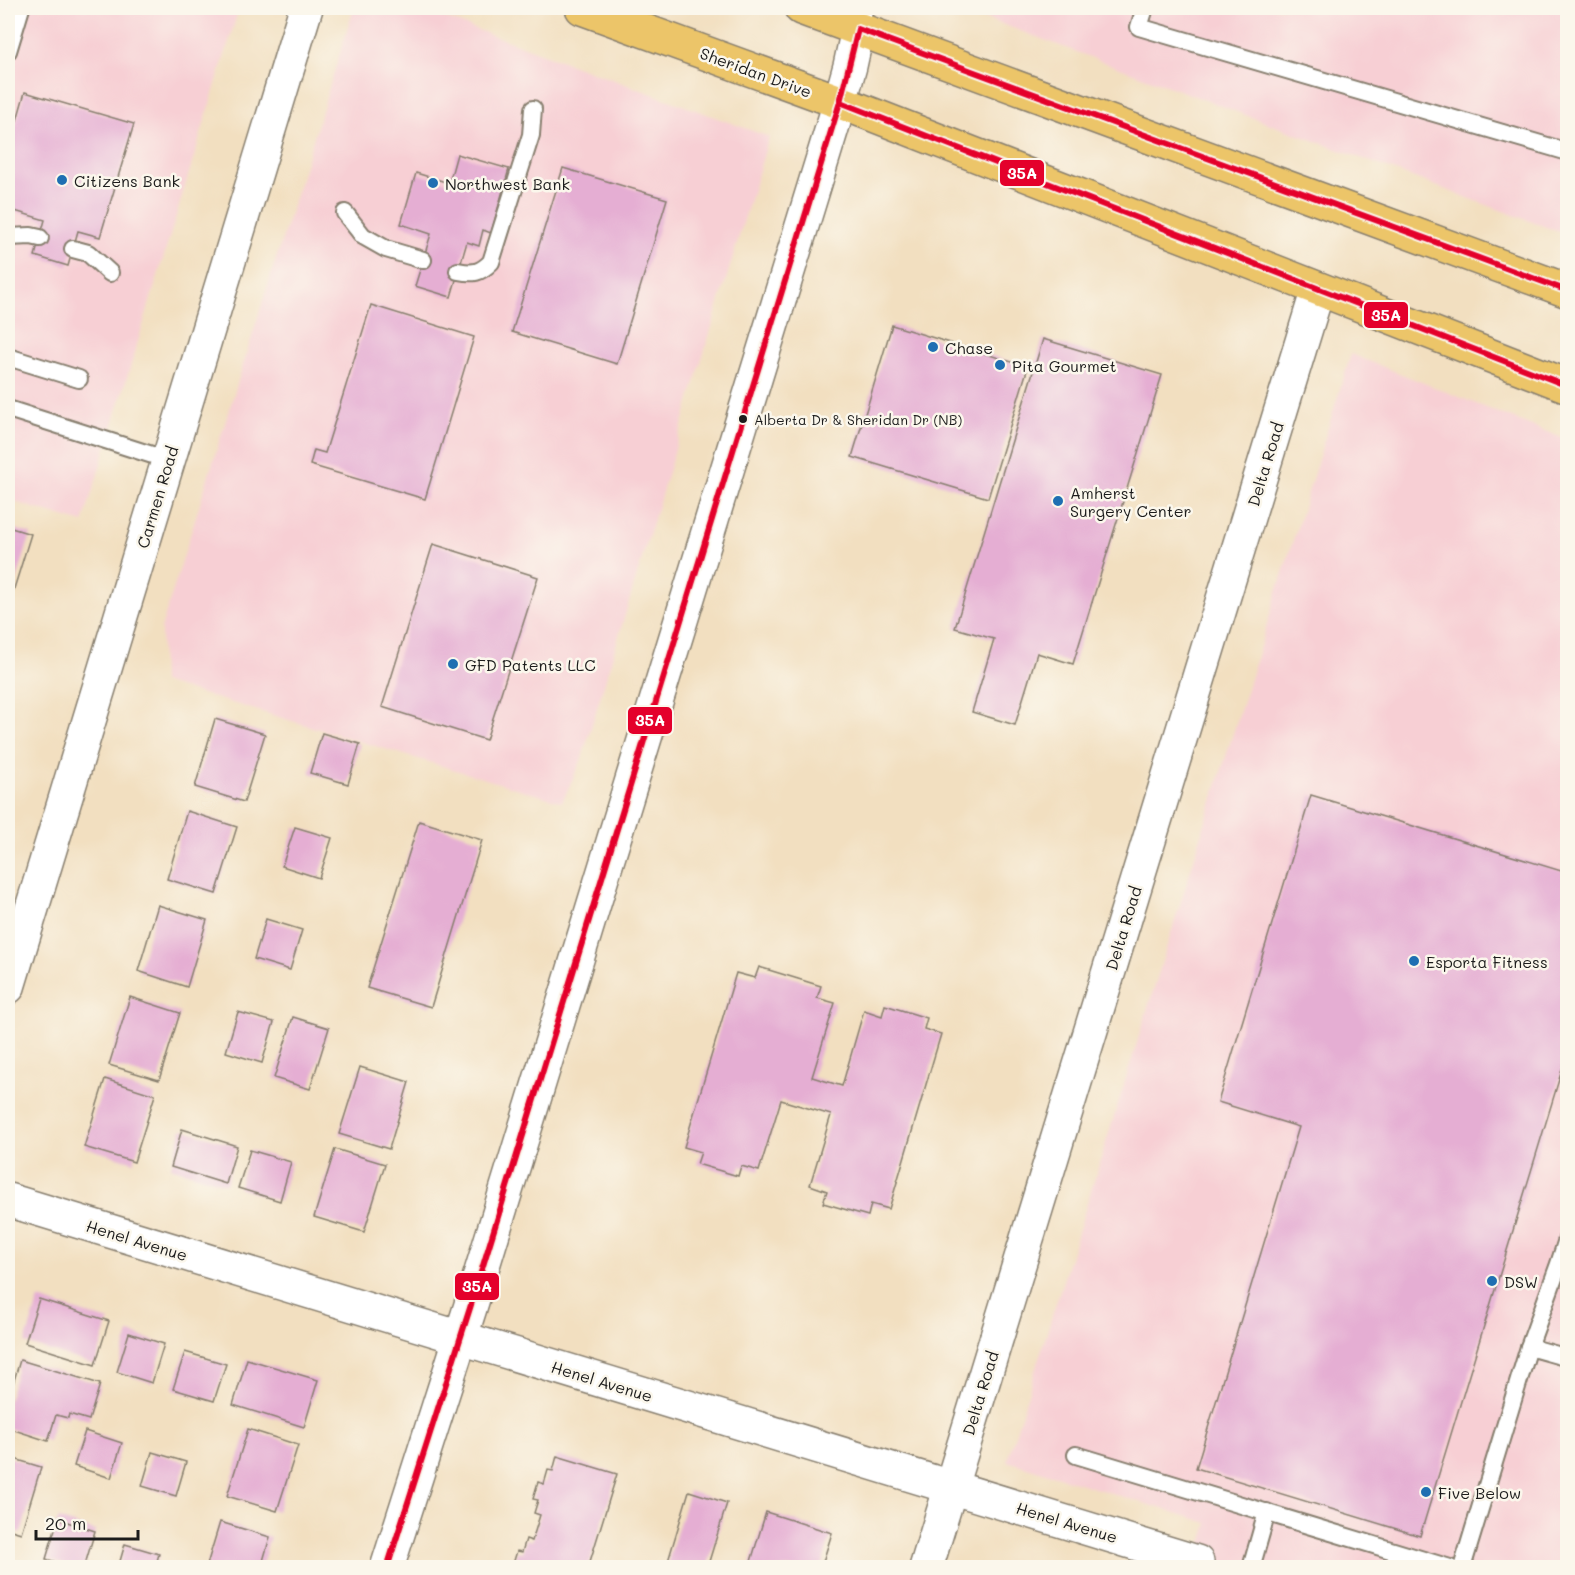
<svg xmlns="http://www.w3.org/2000/svg" width="1575" height="1575" font-family="Mali,sans-serif">
	<style>
		.built { fill: #f7cfd4 }
		.building { fill: #e5aed3 }
		.lines { fill: none; stroke-linecap: round; stroke-linejoin: round }
		.service-casing { stroke: #877e6e; stroke-width: 20 }
		.minor-casing { stroke: #877e6e; stroke-width: 36 }
		.tertiary-casing { stroke: #877e6e; stroke-width: 36 }
		.primary-casing { stroke: #877e6e; stroke-width: 36 }
		.service { stroke: #fff; stroke-width: 16 }
		.minor { stroke: #fff; stroke-width: 33 }
		.tertiary { stroke: #fff; stroke-width: 33 }
		.primary { stroke: #ecc569; stroke-width: 33 }
		.bus-1-casing { stroke: #fbf7ec; stroke-width: 10 }
		.bus-1 { stroke: #e4002b; stroke-width: 6 }
		.poi-dot { fill: #1f6fb2; stroke: #fbf7ec; stroke-width: 2 }
		.bus-dot { fill: #1c1c1c; stroke: #fbf7ec; stroke-width: 2 }
		.labels { text-anchor: middle; dominant-baseline: central; stroke-width: 5; stroke-linejoin: round; paint-order: stroke }
		.bus-label { font-size: 14px; fill: #1c1c1c; stroke: #fbf7ec; text-anchor: start }
		.street-label { font-size: 16px; fill: #1c1c1c; stroke: #fbf7ec }
		.poi-label { font-size: 16px; fill: #1c1c1c; stroke: #fbf7ec; text-anchor: start }
		.line-badge { stroke: #fbf7ec; stroke-width: 2 }
		.badge-label { font-size: 16px; text-anchor: middle; font-weight: bold; fill: #fff }
	</style>
	<rect width="100%" height="100%" fill="#fbf7ec"/>
	<filter id="ink" filterUnits="userSpaceOnUse"><feTurbulence type="fractalNoise" baseFrequency=".0167" numOctaves="2"/><feDisplacementMap in="SourceGraphic" scale="12" xChannelSelector="R" yChannelSelector="G"/><feConvolveMatrix kernelMatrix="1 2 1 2 8 2 1 2 1" color-interpolation-filters="sRGB"/></filter>
	<filter id="wash" filterUnits="userSpaceOnUse"><feTurbulence type="fractalNoise" baseFrequency=".008" numOctaves="4" result="noise"/><feDisplacementMap in="SourceGraphic" scale="24" xChannelSelector="R" yChannelSelector="G"/><feGaussianBlur stdDeviation="1.35" result="paint"/><feColorMatrix in="noise" values="0 0 0 0 0 0 0 0 0 0 0 0 0 0 0 0 0 1.4 0 .05"/><feComposite in="paint" operator="in"/></filter>
	<g filter="url(#wash)">
		<rect width="100%" height="100%" fill="#f2dfc0"/>
		<g class="built">
			<polygon points="8,8 239,8 83,523 8,500"/>
			<polygon points="354,8 418,8 769,137 581,761 562,802 162,682 161,629"/>
			<polygon points="959,8 1567,8 1567,235"/>
			<polygon points="1351,354 1567,440 1567,1567 1195,1567 1208,1523 1007,1461"/>
		</g>
		<g id="blocks">
			<g class="building">
				<polygon points="25,92 134,124 100,237 78,231 68,266 35,256 45,220 8,209 8,152"/>
				<polygon points="457,154 509,169 491,233 483,230 479,246 467,242 451,297 415,286 431,234 401,224 416,173 449,183"/>
				<polygon points="563,168 667,199 617,364 512,332"/>
				<polygon points="371,305 474,337 425,499 310,465 314,450 325,453"/>
				<polygon points="892,325 1028,367 988,498 852,457"/>
				<polygon points="1043,339 1162,375 1073,664 1037,653 1015,725 972,712 994,639 955,628"/>
				<polygon points="8,527 31,534 8,608"/>
				<polygon points="433,544 538,577 486,740 382,707"/>
				<polygon points="215,719 265,734 244,802 195,787"/>
				<polygon points="322,733 360,744 348,784 310,773"/>
				<polygon points="1311,795 1568,873 1568,1050 1420,1536 1196,1468 1299,1127 1218,1102"/>
				<polygon points="187,811 237,827 216,894 167,879"/>
				<polygon points="419,821 482,840 431,1007 367,988"/>
				<polygon points="295,827 332,838 319,878 282,866"/>
				<polygon points="158,905 207,920 187,987 138,971"/>
				<polygon points="266,919 302,930 290,970 254,959"/>
				<polygon points="759,967 821,986 817,998 835,1003 812,1077 842,1086 864,1010 882,1016 885,1005 927,1018 924,1029 941,1034 889,1209 871,1204 868,1216 823,1203 827,1191 810,1185 831,1115 781,1100 759,1171 741,1166 738,1176 697,1164 701,1152 684,1147 736,973 755,978"/>
				<polygon points="130,997 180,1013 159,1080 109,1065"/>
				<polygon points="238,1012 274,1022 262,1063 226,1052"/>
				<polygon points="293,1017 329,1028 310,1089 274,1078"/>
				<polygon points="360,1067 409,1082 389,1149 339,1134"/>
				<polygon points="105,1079 155,1095 134,1162 84,1147"/>
				<polygon points="182,1129 237,1146 226,1184 171,1167"/>
				<polygon points="335,1149 385,1164 364,1232 314,1217"/>
				<polygon points="250,1150 291,1162 280,1201 238,1188"/>
				<polygon points="39,1299 109,1321 95,1365 25,1343"/>
				<polygon points="129,1333 164,1344 152,1383 117,1372"/>
				<polygon points="185,1352 226,1364 214,1401 173,1389"/>
				<polygon points="247,1359 318,1380 304,1427 233,1405"/>
				<polygon points="20,1360 100,1384 89,1420 69,1414 68,1418 56,1415 48,1441 8,1428 8,1401"/>
				<polygon points="248,1429 298,1445 277,1511 227,1496"/>
				<polygon points="85,1431 122,1443 111,1478 74,1466"/>
				<polygon points="152,1452 186,1462 176,1496 142,1486"/>
				<polygon points="557,1456 617,1474 588,1568 512,1567 517,1551 522,1552 526,1539 532,1541 540,1515 534,1513 538,1500 533,1499 538,1482 544,1484 548,1470 553,1471"/>
				<polygon points="8,1457 41,1467 21,1533 8,1529"/>
				<polygon points="689,1491 727,1503 707,1568 666,1568"/>
				<polygon points="766,1512 832,1533 821,1568 749,1568"/>
				<polygon points="58,1519 95,1531 84,1568 75,1568 46,1559"/>
				<polygon points="220,1522 270,1537 261,1568 206,1568"/>
				<polygon points="125,1544 159,1554 155,1568 118,1568"/>
			</g>
		</g>
	</g>
	<g filter="url(#ink)">
		<use href="#blocks" fill-opacity="0" stroke="#877e6e" stroke-width="1.5"/>
		<g class="lines">
			<g class="service-casing">
				<g id="service">
					<polyline points="1145,8 1139,27 1568,152"/>
					<polyline points="858,29 865,8"/>
					<polyline points="8,51 21,8"/>
					<polyline points="345,213 363,236 386,249 423,260"/>
					<polyline points="8,237 31,236 40,238"/>
					<polyline points="73,249 88,253 110,273"/>
					<path d="M458 271C474 274 480 273 491 262L531 135 533 109"/>
					<polyline points="8,357 79,379"/>
					<polyline points="8,409 168,460"/>
					<polyline points="1529,1347 1568,1358"/>
					<polyline points="1076,1455 1450,1568"/>
					<polyline points="1251,1568 1267,1512"/>
					<polyline points="1462,1568 1529,1347 1559,1264 1568,1236"/>
				</g>
			</g>
			<g class="minor-casing">
				<g id="minor">
					<polyline points="8,987 306,8"/>
					<polyline points="8,1200 1197,1562"/>
					<polyline points="926,1568 1318,289"/>
				</g>
			</g>
			<g class="tertiary-casing">
				<polyline id="tertiary" points="387,1568 470,1308 840,102 850,66 858,29"/>
			</g>
			<g class="primary-casing">
				<g id="primary">
					<polyline points="582,8 840,102 1568,386"/>
					<polyline points="801,8 1568,291"/>
				</g>
			</g>
			<use href="#service" class="service"/>
			<use href="#minor" class="minor"/>
			<use href="#tertiary" class="tertiary"/>
			<use href="#primary" class="primary"/>
			<g class="bus-1-casing">
				<g id="bus-1">
					<polyline points="840,102 1568,386"/>
					<polyline points="387,1568 470,1308 840,102 858,29 1568,291"/>
				</g>
			</g>
			<use href="#bus-1" class="bus-1"/>
		</g>
	</g>
	<g class="poi-dot">
		<circle cx="62" cy="180" r="6"/>
		<circle cx="433" cy="183" r="6"/>
		<circle cx="933" cy="347" r="6"/>
		<circle cx="1000" cy="365" r="6"/>
		<circle cx="1058" cy="501" r="6"/>
		<circle cx="453" cy="664" r="6"/>
		<circle cx="1414" cy="961" r="6"/>
		<circle cx="1492" cy="1281" r="6"/>
		<circle cx="1426" cy="1492" r="6"/>
	</g>
	<circle class="bus-dot" cx="743" cy="419" r="5"/>
	<g class="labels">
		<g class="bus-label">
			<text x="754" y="419">Alberta Dr &amp; Sheridan Dr (NB)</text>
		</g>
		<g class="street-label">
			<text transform="translate(756 72) rotate(20)">Sheridan Drive</text>
			<text transform="translate(1265 464) rotate(-73)">Delta Road</text>
			<text transform="translate(157 497) rotate(-73)">Carmen Road</text>
			<text transform="translate(1123 928) rotate(-73)">Delta Road</text>
			<text transform="translate(137 1240) rotate(17)">Henel Avenue</text>
			<text transform="translate(602 1381) rotate(17)">Henel Avenue</text>
			<text transform="translate(980 1393) rotate(-73)">Delta Road</text>
			<text transform="translate(1067 1522) rotate(17)">Henel Avenue</text>
		</g>
		<g class="poi-label">
			<text x="74" y="180">Citizens Bank</text>
			<text x="445" y="183">Northwest Bank</text>
			<text x="945" y="347">Chase</text>
			<text x="1012" y="365">Pita Gourmet</text>
			<text x="1070" y="492">Amherst<tspan x="1070" dy="18">Surgery Center</tspan></text>
			<text x="465" y="664">GFD Patents LLC</text>
			<text x="1426" y="961">Esporta Fitness</text>
			<text x="1504" y="1281">DSW</text>
			<text x="1438" y="1492">Five Below</text>
		</g>
	</g>
	<g class="line-badge">
		<rect x="999" y="159" width="46" height="28" rx="6" fill="#e4002b"/>
		<rect x="1363" y="301" width="46" height="28" rx="6" fill="#e4002b"/>
		<rect x="627" y="706" width="46" height="29" rx="6" fill="#e4002b"/>
		<rect x="454" y="1272" width="46" height="29" rx="6" fill="#e4002b"/>
	</g>
	<g class="badge-label">
		<text x="1022" y="179">35A</text>
		<text x="1386" y="321">35A</text>
		<text x="650" y="726">35A</text>
		<text x="477" y="1292">35A</text>
	</g>
	<rect width="1575" height="1575" fill="none" stroke="#fbf7ec" stroke-width="30"/>
	<path d="M36 1530v9h102v-9" fill="none" stroke="#1c1c1c" stroke-width="3"/>
	<text x="45" y="1530" font-size="18" fill="#1c1c1c" stroke="#fbf7ec" stroke-width="4.5" paint-order="stroke">20 m</text>
</svg>
